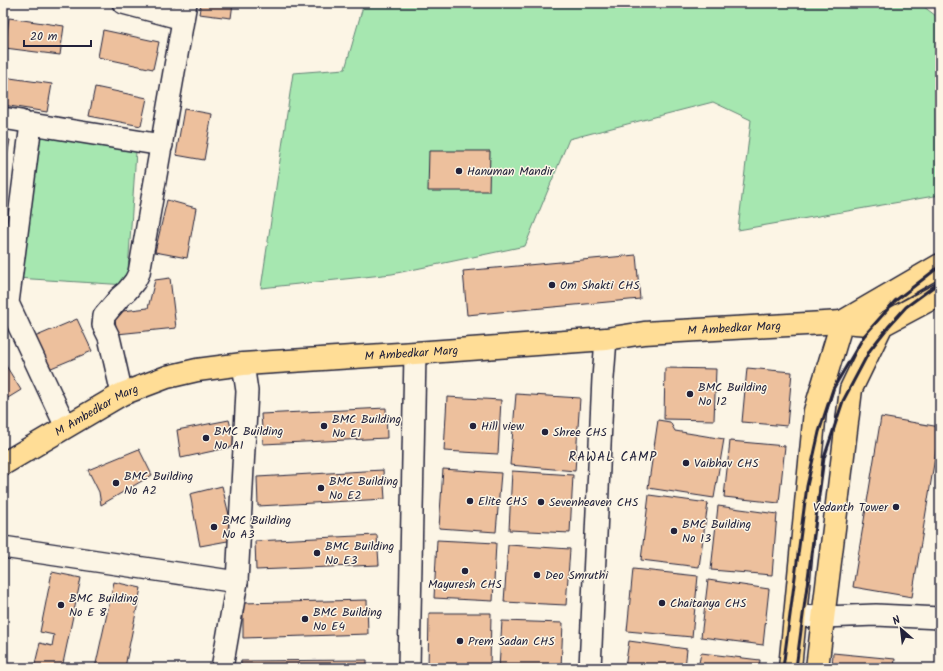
<svg xmlns="http://www.w3.org/2000/svg" width="943" height="671" font-family="Kalam,sans-serif">
	<style>
		.green { fill: #a6e7b0; stroke: #648476 }
		.building { fill: #edc09d; stroke: #22223b }
		.lines { fill: none; stroke-linecap: round; stroke-linejoin: round }
		.minor-casing { stroke: #22223b; stroke-width: 24 }
		.major-casing { stroke: #22223b; stroke-width: 25 }
		.minor { stroke: #fcf5e5; stroke-width: 21 }
		.major { stroke: #ffdd96; stroke-width: 22 }
		.rail { stroke: #22223b; stroke-width: 3 }
		.poi-dot { fill: #22223b; stroke: #fcf5e5; stroke-width: 1.5 }
		.labels { text-anchor: middle; dominant-baseline: central; stroke-width: 3; stroke-linejoin: round; paint-order: stroke }
		.poi-label { font-size: 12px; fill: #22223b; stroke: #fcf5e5; text-anchor: start }
		.street-label { font-size: 12px; fill: #22223b; stroke: #fcf5e5 }
		.neighbourhood-label { font-size: 13px; letter-spacing: 1px; fill: #22223b; stroke: #fcf5e5 }
	</style>
	<rect width="100%" height="100%" fill="#fcf5e5"/>
	<filter id="ink" filterUnits="userSpaceOnUse"><feTurbulence type="fractalNoise" baseFrequency=".025" numOctaves="2"/><feDisplacementMap in="SourceGraphic" scale="8" xChannelSelector="R" yChannelSelector="G"/><feConvolveMatrix kernelMatrix="1 2 1 2 8 2 1 2 1" color-interpolation-filters="sRGB"/></filter>
	<g filter="url(#ink)">
		<g class="green">
			<polygon points="364,3 919,3 940,19 940,195 738,230 751,120 713,102 569,139 525,246 392,274 261,288 293,73 345,69"/>
			<polygon points="27,130 137,137 127,285 16,278"/>
		</g>
		<g class="building">
			<polygon points="201,3 233,3 231,18 199,14"/>
			<polygon points="9,18 64,26 60,55 5,48"/>
			<polygon points="103,30 159,42 153,69 98,57"/>
			<polygon points="3,77 52,84 47,112 3,105"/>
			<polygon points="95,87 147,98 141,126 89,116"/>
			<polygon points="184,109 212,114 204,160 176,155"/>
			<polygon points="3,139 10,140 3,179"/>
			<polygon points="429,151 490,151 489,191 428,191"/>
			<polygon points="167,200 196,208 187,258 155,252"/>
			<polygon points="636,255 640,299 467,315 463,271"/>
			<polygon points="170,278 176,328 117,334 114,312 148,308 155,280"/>
			<polygon points="77,319 92,351 44,371 30,339"/>
			<polygon points="3,361 21,390 3,401"/>
			<polygon points="665,368 716,369 714,420 664,419"/>
			<polygon points="747,368 792,372 787,426 742,422"/>
			<polygon points="516,394 580,398 575,471 510,465"/>
			<polygon points="447,397 501,400 498,454 444,451"/>
			<polygon points="386,408 387,438 263,444 261,414"/>
			<polygon points="881,417 940,427 912,597 853,587"/>
			<polygon points="229,420 236,446 181,458 177,430"/>
			<polygon points="658,420 670,422 675,431 724,439 714,498 648,488"/>
			<polygon points="730,441 785,446 779,503 724,497"/>
			<polygon points="139,449 152,475 101,505 99,492 88,470"/>
			<polygon points="443,469 501,473 496,532 439,528"/>
			<polygon points="383,470 385,499 258,506 257,477"/>
			<polygon points="512,471 573,475 570,533 509,530"/>
			<polygon points="222,486 229,515 233,540 200,546 190,494"/>
			<polygon points="649,495 708,503 699,567 641,560"/>
			<polygon points="718,506 777,514 772,575 711,570"/>
			<polygon points="377,535 379,565 256,570 255,541"/>
			<polygon points="437,540 496,543 493,601 434,598"/>
			<polygon points="508,545 570,549 566,605 504,602"/>
			<polygon points="633,569 698,576 692,637 627,631"/>
			<polygon points="52,572 81,578 62,668 34,668 40,643 52,646 54,635 40,632"/>
			<polygon points="708,580 769,589 763,645 701,637"/>
			<polygon points="114,582 141,588 127,657 125,668 95,668"/>
			<polygon points="367,600 368,634 243,638 243,603"/>
			<polygon points="429,613 491,613 490,668 428,668"/>
			<polygon points="502,621 563,623 561,668 499,668"/>
			<polygon points="629,641 687,649 685,668 625,668"/>
			<polygon points="701,653 760,660 759,668 698,668"/>
			<polygon points="833,653 895,659 894,668 832,668"/>
			<polygon points="367,660 367,668 241,668 241,661"/>
		</g>
		<g class="lines">
			<g class="minor-casing">
				<g id="minor">
					<polyline points="123,3 183,19"/>
					<polyline points="3,118 21,121"/>
					<polyline points="122,394 109,337 103,325 104,316 120,297 127,291 135,281 139,273 186,3"/>
					<polyline points="66,427 8,303 31,124 162,145"/>
					<polyline points="3,547 237,582"/>
					<polyline points="795,616 824,617 876,615 940,618"/>
					<polyline points="222,668 237,582 247,391 243,364"/>
					<polyline points="409,668 415,353"/>
					<polyline points="590,668 603,378 606,339"/>
				</g>
			</g>
			<g class="major-casing">
				<g id="major">
					<path id="s1" d="M3 464 122 394 167 377 197 370 243 364 415 353 606 339 644 333 842 322 882 325"/>
					<polyline points="790,668 815,411 842,322 940,265"/>
					<polyline points="817,668 851,389 882,325 940,294"/>
				</g>
			</g>
			<use href="#minor" class="minor"/>
			<use href="#major" class="major"/>
			<g class="rail">
				<polyline points="783,668 807,486 819,432 833,389 864,336 895,301 940,266"/>
				<polyline points="796,668 824,458 843,401 870,350 889,326 906,307 940,282"/>
			</g>
		</g>
	</g>
	<g class="poi-dot">
		<circle cx="459" cy="171" r="4"/>
		<circle cx="552" cy="285" r="4"/>
		<circle cx="690" cy="394" r="4"/>
		<circle cx="324" cy="426" r="4"/>
		<circle cx="473" cy="426" r="4"/>
		<circle cx="545" cy="432" r="4"/>
		<circle cx="206" cy="438" r="4"/>
		<circle cx="686" cy="463" r="4"/>
		<circle cx="116" cy="483" r="4"/>
		<circle cx="321" cy="488" r="4"/>
		<circle cx="470" cy="501" r="4"/>
		<circle cx="541" cy="502" r="4"/>
		<circle cx="896" cy="507" r="4"/>
		<circle cx="214" cy="527" r="4"/>
		<circle cx="674" cy="531" r="4"/>
		<circle cx="317" cy="553" r="4"/>
		<circle cx="465" cy="571" r="4"/>
		<circle cx="537" cy="575" r="4"/>
		<circle cx="662" cy="603" r="4"/>
		<circle cx="61" cy="605" r="4"/>
		<circle cx="305" cy="619" r="4"/>
		<circle cx="460" cy="641" r="4"/>
	</g>
	<g class="labels">
		<g class="poi-label">
			<text x="467" y="171">Hanuman Mandir</text>
			<text x="560" y="285">Om Shakti CHS</text>
			<text x="698" y="387">BMC Building<tspan x="698" dy="14">No 12</tspan></text>
			<text x="332" y="419">BMC Building<tspan x="332" dy="14">No E1</tspan></text>
			<text x="481" y="426">Hill view</text>
			<text x="214" y="431">BMC Building<tspan x="214" dy="14">No A1</tspan></text>
			<text x="553" y="432">Shree CHS</text>
			<text x="694" y="463">Vaibhav CHS</text>
			<text x="124" y="476">BMC Building<tspan x="124" dy="14">No A2</tspan></text>
			<text x="329" y="481">BMC Building<tspan x="329" dy="14">No E2</tspan></text>
			<text x="478" y="501">Elite CHS</text>
			<text x="549" y="502">Sevenheaven CHS</text>
			<text x="888" y="507" text-anchor="end">Vedanth Tower</text>
			<text x="222" y="520">BMC Building<tspan x="222" dy="14">No A3</tspan></text>
			<text x="682" y="524">BMC Building<tspan x="682" dy="14">No 13</tspan></text>
			<text x="325" y="546">BMC Building<tspan x="325" dy="14">No E3</tspan></text>
			<text x="545" y="575">Deo Smruthi</text>
			<text x="465" y="584" text-anchor="middle">Mayuresh CHS</text>
			<text x="69" y="598">BMC Building<tspan x="69" dy="14">No E 8</tspan></text>
			<text x="670" y="603">Chaitanya CHS</text>
			<text x="313" y="612">BMC Building<tspan x="313" dy="14">No E4</tspan></text>
			<text x="468" y="641">Prem Sadan CHS</text>
		</g>
		<g class="street-label">
			<text stroke="none"><textPath href="#s1" startOffset="756">M Ambedkar Marg</textPath></text>
			<text stroke="none"><textPath href="#s1" startOffset="432">M Ambedkar Marg</textPath></text>
			<text stroke="none"><textPath href="#s1" startOffset="108">M Ambedkar Marg</textPath></text>
		</g>
		<g class="neighbourhood-label">
			<text x="613" y="457">RAWAL CAMP</text>
		</g>
	</g>
	<rect width="943" height="671" fill="none" stroke="#fcf5e5" stroke-width="16"/>
	<rect x="8" y="8" width="927" height="655" fill="none" stroke="#22223b" stroke-width="1.5" filter="url(#ink)"/>
	<g transform="translate(901 629) rotate(332)" stroke="#fcf5e5" stroke-width="3" paint-order="stroke">
	<path d="M0-3L7 15L0 10L-7 15Z" fill="#22223b"/>
	<text y="-6" font-size="11" font-weight="bold" text-anchor="middle" fill="#22223b">N</text>
	</g>
	<path d="M24 40v6h67v-6" fill="none" stroke="#22223b" stroke-width="2"/>
	<text x="30" y="40" font-size="12" fill="#22223b" stroke="#fcf5e5" stroke-width="3" paint-order="stroke">20 m</text>
</svg>
